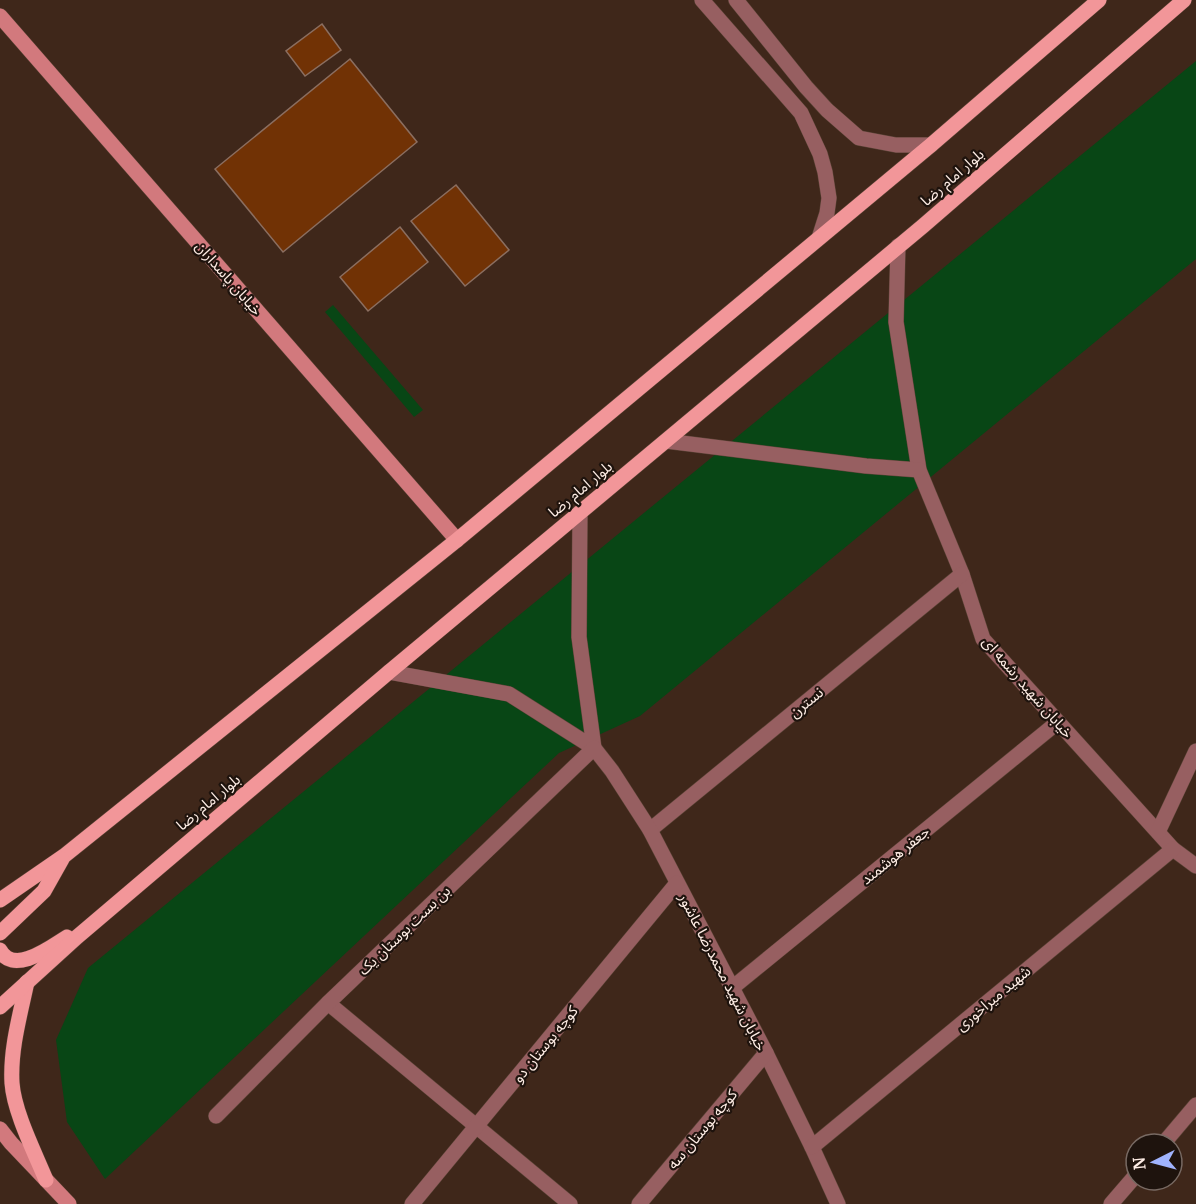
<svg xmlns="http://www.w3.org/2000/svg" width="1196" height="1204" font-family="Merriweather,'Noto Sans Arabic',serif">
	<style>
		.green { fill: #084615 }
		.building { fill: #713205; stroke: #8b6e60; stroke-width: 1.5 }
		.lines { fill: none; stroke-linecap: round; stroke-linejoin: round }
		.street-casing { stroke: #5a4336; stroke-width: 16 }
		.secondary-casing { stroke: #5a4336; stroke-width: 16 }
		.primary-casing { stroke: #5a4336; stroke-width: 16 }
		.street { stroke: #975f61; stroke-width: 15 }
		.secondary { stroke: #d2797d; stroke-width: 15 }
		.primary { stroke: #f29699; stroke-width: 15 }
		.labels { text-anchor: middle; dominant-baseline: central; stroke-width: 4.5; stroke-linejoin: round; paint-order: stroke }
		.street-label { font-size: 15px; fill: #feede5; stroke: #1e130d }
	</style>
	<rect width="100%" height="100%" fill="#3f271a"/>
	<g class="green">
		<polygon points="1196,61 1196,259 640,716 559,753 105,1179 67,1122 56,1040 88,968"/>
		<polygon points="333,305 423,410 414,417 325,312"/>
	</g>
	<g class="building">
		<polygon points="322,24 341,50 305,76 286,51"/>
		<polygon points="350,59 417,142 283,252 215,169"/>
		<polygon points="456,185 509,250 465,286 411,221"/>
		<polygon points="400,227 428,262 368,311 340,277"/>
	</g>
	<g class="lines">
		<g class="street-casing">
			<g id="street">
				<polyline points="702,0 801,113 820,154 825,172 829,198 827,213 819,238"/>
				<polyline points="736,0 806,87 827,110 859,138 896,145 931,145"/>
				<polyline points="898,246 896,322 919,470 962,574 983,639 1173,849 1196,866"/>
				<polyline points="666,441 866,466 919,470"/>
				<polyline points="389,672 509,694 594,748 579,637 580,512"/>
				<polyline points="650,830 962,574"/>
				<polyline points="1158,832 1196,751"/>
				<polyline points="732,988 1058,722"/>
				<polyline points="328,1003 570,1204"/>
				<polyline points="216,1116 328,1003 594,748 612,771 650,830 766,1053 812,1147 838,1204"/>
				<polyline points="1163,1144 1196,1105"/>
				<polyline points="812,1147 1173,849"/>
				<polyline points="412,1204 677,883"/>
				<polyline points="639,1204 766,1053"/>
				<polyline points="1111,1204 1136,1175"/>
			</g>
		</g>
		<g class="secondary-casing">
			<g id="secondary">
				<polyline points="0,16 457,540"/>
				<polyline points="0,1129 11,1143 69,1204"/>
			</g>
		</g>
		<g class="primary-casing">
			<g id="primary">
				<polyline points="0,900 64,856 457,540 931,145 1099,0"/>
				<polyline points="0,933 44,891 62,859"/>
				<path d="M0 950C13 976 51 947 67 937"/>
				<path d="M27 982C20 1015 10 1050 12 1083 14 1112 35 1153 46 1180"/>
				<polyline points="0,1007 77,937 389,672 923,226 1184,0"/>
			</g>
		</g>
		<use href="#street" class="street"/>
		<use href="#secondary" class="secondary"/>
		<use href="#primary" class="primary"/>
	</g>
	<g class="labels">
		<g class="street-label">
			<text transform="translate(952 177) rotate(-41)">بلوار امام رضا</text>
			<text transform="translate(229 278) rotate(49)">خیابان پاسداران</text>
			<text transform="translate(580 489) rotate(-40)">بلوار امام رضا</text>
			<text transform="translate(1028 687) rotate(49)">خیابان شهید رشمه ای</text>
			<text transform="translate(806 702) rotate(-39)">نسترن</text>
			<text transform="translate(208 802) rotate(-40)">بلوار امام رضا</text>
			<text transform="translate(895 855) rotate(-39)">جعفر هوشمند</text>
			<text transform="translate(404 930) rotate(-44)">بن بست بوستان یک</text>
			<text transform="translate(723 972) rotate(63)">خیابان شهید محمدرضا عاشور</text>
			<text transform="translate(993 998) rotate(-40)">شهید میراخوری</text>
			<text transform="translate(545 1044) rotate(-51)">کوچه بوستان دو</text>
			<text transform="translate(702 1129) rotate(-50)">کوچه بوستان سه</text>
		</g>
	</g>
	<g transform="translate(1154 1162) rotate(264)"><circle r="28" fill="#1e130d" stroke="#786a63" stroke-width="1.5"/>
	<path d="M0-4.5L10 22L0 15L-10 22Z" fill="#a0b3fd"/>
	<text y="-9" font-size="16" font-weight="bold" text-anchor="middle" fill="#feede5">N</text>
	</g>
</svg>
